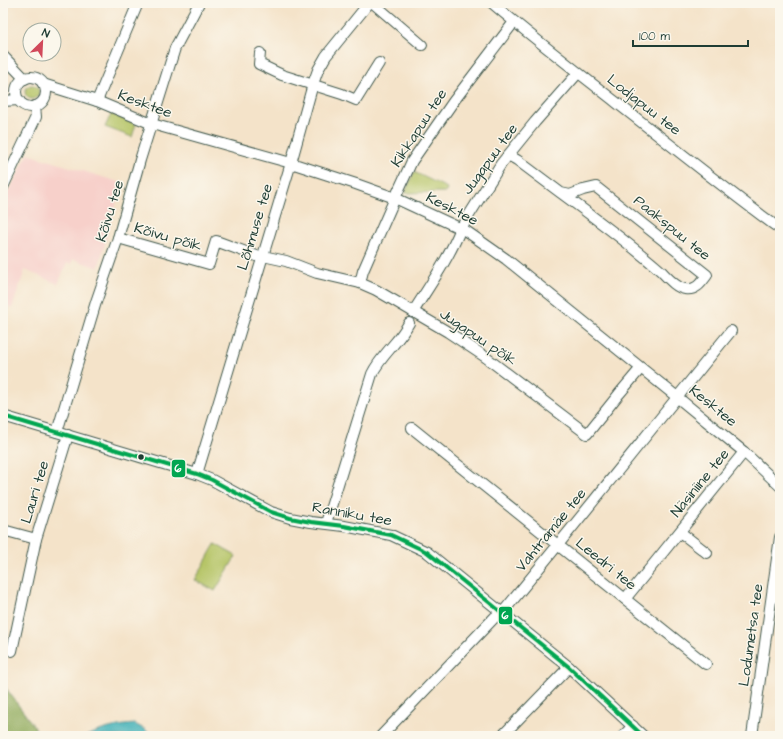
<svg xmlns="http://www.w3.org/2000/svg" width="783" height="739" font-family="'Architects Daughter',sans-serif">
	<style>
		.built { fill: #f7d0ca }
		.green { fill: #b5c466; stroke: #6a804d }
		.forest { fill: #90aa5b; stroke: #587448 }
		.water { fill: #3eafb6; stroke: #2e7675 }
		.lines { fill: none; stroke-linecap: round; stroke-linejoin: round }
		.minor-casing { stroke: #3f564a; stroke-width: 12 }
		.minor { stroke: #fff; stroke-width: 10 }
		.bus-1-casing { stroke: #fbf7ec; stroke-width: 7 }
		.bus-1 { stroke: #00a651; stroke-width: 4 }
		.bus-dot { fill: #1f3d34; stroke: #fbf7ec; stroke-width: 1.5 }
		.labels { text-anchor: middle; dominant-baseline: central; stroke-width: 3; stroke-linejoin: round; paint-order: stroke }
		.street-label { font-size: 15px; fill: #1f3d34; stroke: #fbf7ec }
		.line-badge { stroke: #fbf7ec; stroke-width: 1.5 }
		.badge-label { font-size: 11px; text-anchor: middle; font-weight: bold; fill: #fff }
	</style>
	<rect width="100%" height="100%" fill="#fbf7ec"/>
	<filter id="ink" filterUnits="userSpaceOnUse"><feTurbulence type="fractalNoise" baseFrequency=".025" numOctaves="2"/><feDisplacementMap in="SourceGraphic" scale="8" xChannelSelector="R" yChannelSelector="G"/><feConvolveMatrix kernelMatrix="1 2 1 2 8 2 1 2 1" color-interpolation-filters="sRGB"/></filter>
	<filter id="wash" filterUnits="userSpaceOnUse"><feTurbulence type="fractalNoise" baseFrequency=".012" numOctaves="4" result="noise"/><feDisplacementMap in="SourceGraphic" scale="16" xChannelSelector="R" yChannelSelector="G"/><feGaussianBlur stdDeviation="0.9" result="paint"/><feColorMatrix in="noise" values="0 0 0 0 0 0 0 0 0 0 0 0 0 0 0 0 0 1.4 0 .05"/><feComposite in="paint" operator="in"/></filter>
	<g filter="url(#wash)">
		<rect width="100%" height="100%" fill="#f4e3c9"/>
		<polygon class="built" points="28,154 122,183 98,268 73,259 71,264 67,263 58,284 25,270 12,308 3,304 3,269 5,261 3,260 3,202"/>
		<g class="green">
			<circle cx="32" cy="92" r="7"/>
			<polygon points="111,114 136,124 132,137 105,127"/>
			<polygon points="414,172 447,188 446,192 405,193"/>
			<polygon points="100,449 133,459 132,460 143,464 142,466 97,454"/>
			<polygon points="215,544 236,556 215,591 195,580"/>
		</g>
		<polygon class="forest" points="3,684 41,736 3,736"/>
		<path class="water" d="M135 724 146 730 152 736H86C102 729 117 725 135 724Z"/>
	</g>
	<g filter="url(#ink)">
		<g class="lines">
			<g class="minor-casing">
				<g id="minor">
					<polyline points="373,3 422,45"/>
					<path d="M492 3C533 38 575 70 617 103 671 145 725 189 780 229"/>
					<polyline points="260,53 259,64 282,75 342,94 356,100 379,63"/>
					<polyline points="3,56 25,79"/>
					<circle cx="31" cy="92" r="15"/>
					<polyline points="43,84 97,101 152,124 291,163 356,184 395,198 466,231 506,259 677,397 744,452 780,486"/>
					<polyline points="3,101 19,100"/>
					<polyline points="97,101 138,3"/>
					<path d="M508 155 517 160 561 193 570 195 583 190 596 187 707 275C701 283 696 291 685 289 676 288 667 277 661 271 629 243 595 218 561 193"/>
					<polyline points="3,187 36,117 35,106"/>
					<polyline points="118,238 209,264 216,241 262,258"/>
					<polyline points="263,256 286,261 317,273 360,283 376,290 448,332 484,356 587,434 619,394 641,368"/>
					<polyline points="360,283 363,271 395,198 412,161 453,102 514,22"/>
					<path d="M413 312C430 285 449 258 461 228L501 164 535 122 578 73"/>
					<polyline points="3,416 197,474 212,480 271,512 290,518 311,522 344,526 391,535 427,552 569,667 643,736"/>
					<polyline points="412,428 706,664"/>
					<polyline points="57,432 96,302 118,238 140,160 175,48 199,3"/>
					<polyline points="197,474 291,163 313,84 318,70 326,56 369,3"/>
					<path d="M326 523 372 374C381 355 399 342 409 323"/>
					<polyline points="3,530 36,539"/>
					<polyline points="680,532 707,553"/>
					<polyline points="625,599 656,561 744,452"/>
					<polyline points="12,651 36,539 68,435"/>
					<path d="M381 736 495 617 503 612C580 519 655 424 731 331"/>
					<polyline points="502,736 569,667"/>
					<polyline points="623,736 633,726"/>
					<polyline points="752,736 780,537"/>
				</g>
			</g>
			<use href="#minor" class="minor"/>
			<g class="bus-1-casing">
				<polyline id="bus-1" points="3,416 197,474 212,480 271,512 290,518 311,522 344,526 391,535 427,552 569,667 643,736"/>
			</g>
			<use href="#bus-1" class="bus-1"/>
		</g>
	</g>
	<circle class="bus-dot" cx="141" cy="457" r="3.5"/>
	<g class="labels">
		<g class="street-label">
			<text transform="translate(145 104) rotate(20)">Kesktee</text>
			<text transform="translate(644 105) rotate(38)">Lodjapuu tee</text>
			<text transform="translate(419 128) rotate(-57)">Kikkapuu tee</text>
			<text transform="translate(490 159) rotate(-54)">Jugapuu tee</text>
			<text transform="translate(452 209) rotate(27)">Kesktee</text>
			<text transform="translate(110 211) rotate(-73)">Kõivu tee</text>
			<text transform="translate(255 227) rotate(-73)">Lõhmuse tee</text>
			<text transform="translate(672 228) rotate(39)">Paakspuu tee</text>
			<text transform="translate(168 237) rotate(16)">Kõivu põik</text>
			<text transform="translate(478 337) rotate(34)">Jugapuu põik</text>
			<text transform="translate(713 406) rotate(39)">Kesktee</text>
			<text transform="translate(700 483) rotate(-51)">Näsiniine tee</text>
			<text transform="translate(35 492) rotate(-73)">Lauri tee</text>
			<text transform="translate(352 514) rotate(10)">Ranniku tee</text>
			<text transform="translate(551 530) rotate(-51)">Vahtramäe tee</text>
			<text transform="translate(606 564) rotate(39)">Leedri tee</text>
			<text transform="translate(751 635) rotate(-82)">Lodumetsa tee</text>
		</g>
	</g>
	<g class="line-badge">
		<rect x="171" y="459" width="15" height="19" rx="4" fill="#00a651"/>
		<rect x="498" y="606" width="15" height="19" rx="4" fill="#00a651"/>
	</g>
	<g class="badge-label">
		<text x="178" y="472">6</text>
		<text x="505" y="619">6</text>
	</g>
	<rect width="783" height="739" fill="none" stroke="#fbf7ec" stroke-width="16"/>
	<g transform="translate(42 42) rotate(24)"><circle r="19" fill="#fbf7ec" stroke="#a3ada2"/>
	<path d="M0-3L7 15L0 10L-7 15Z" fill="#d1495b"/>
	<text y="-6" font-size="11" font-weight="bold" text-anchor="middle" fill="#1f3d34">N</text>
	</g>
	<path d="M633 40v6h115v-6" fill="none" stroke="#1f3d34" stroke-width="2"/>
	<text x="639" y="40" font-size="12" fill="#1f3d34" stroke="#fbf7ec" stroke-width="3" paint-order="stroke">100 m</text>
</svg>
